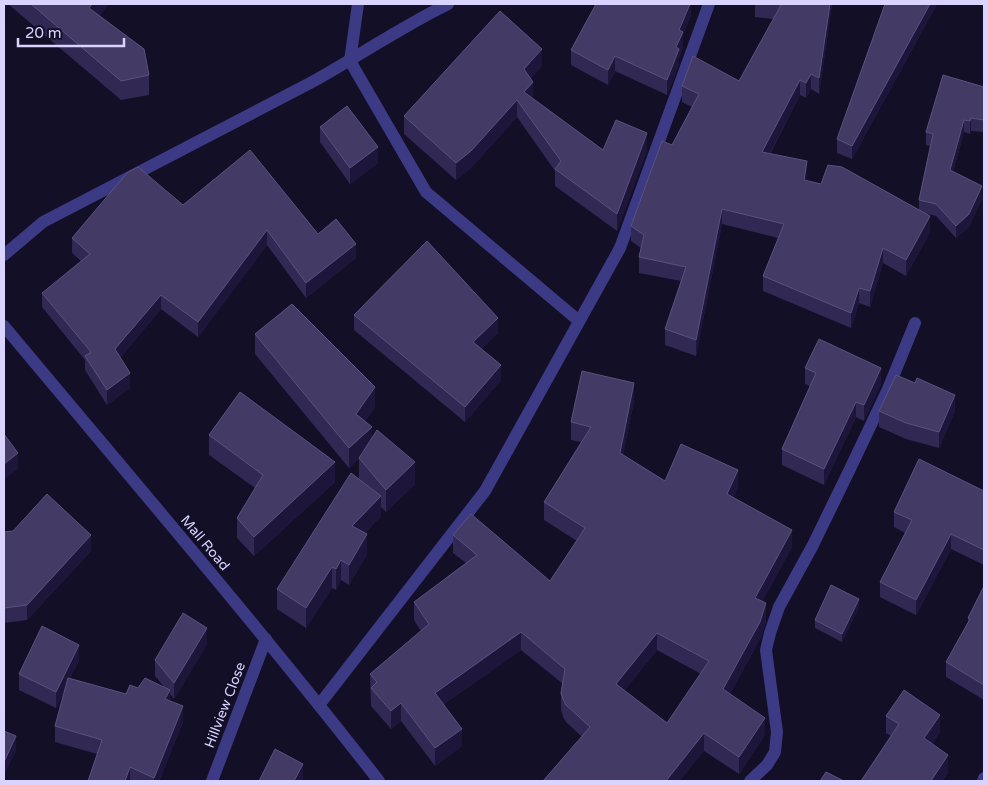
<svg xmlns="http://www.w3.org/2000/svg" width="988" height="785" font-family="'Varela Round',sans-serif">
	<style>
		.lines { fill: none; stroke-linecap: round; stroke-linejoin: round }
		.minor { stroke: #3d3a85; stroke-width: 12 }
		.tertiary { stroke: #3d3a85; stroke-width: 12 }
		.wall { fill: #312854; fill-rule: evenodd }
		.shaded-wall { fill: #1d163a }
		.building { fill: #433a66; stroke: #5a527e; fill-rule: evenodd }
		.labels { text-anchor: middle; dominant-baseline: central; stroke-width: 5; stroke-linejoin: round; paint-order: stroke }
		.street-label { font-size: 14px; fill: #d9d4ff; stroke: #130f26 }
	</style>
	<rect width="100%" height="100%" fill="#130f26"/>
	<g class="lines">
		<g class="minor">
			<polyline points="358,4 350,61 426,192 579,321"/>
			<path d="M4 255 43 222 312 82C357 57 401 27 448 4"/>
			<polyline points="319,705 485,491 620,248 709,4"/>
			<polyline points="212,781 266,639"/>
			<polyline points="750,781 767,765 775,752 777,732 766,650 770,633 779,607 813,545 849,471 888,389 915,323"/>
			<polyline points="983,781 984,778"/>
		</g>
		<path class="tertiary" d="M4 326C130 477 258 626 379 781"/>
	</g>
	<g class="wall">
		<polygon points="8,4 109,4 99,16 149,75 149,95 121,100"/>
		<polygon points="691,4 691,15 683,34 683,47 679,58 679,64 667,95 615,71 608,85 571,65 571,50"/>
		<polygon points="755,4 832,4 819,94 811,89 806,98 800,95 770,154 807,176 806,181 919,210 919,200 930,146 926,145 926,132 984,87 984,132 971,131 970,134 964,132 953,172 982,199 969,227 956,238 936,216 924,213 930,232 906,276 883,263 870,307 859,303 851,328 763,291 763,276 778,238 722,224 696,356 665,345 665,329 681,281 639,273 639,257 641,248 631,241 631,226 692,107 682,102 682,86 739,81 773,19 755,17"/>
		<polygon points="885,4 937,4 852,159 837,153 837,139"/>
		<polygon points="542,66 531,78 533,99 603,150 647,150 617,231 555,186 555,171 517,117 471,168 456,180 404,134 404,116"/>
		<polygon points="320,127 378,163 350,184 320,142"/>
		<polygon points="183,205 318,234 356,258 306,298 267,245 198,337 161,309 120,358 130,388 107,405 85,370 85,360 42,307 42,293 81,261 72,253 72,238"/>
		<polygon points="354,315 498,333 481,349 501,380 465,422 354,330"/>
		<polygon points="255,334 375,407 365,421 372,438 415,484 386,512 381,507 381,516 365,533 367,554 349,585 341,580 336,590 332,588 306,628 277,609 277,589 359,480 359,459 349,468 255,354"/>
		<polygon points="805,368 881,384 864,421 856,417 824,485 782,465 782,449 810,386 805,384"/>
		<path d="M634 401 623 455 665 481 738 488 733 498 792 547 762 602 766 621 760 639 730 694 765 735 739 774 704 751 581 736 566 722 563 717 561 710V693L563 684 521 650 444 704 462 746 435 766 401 721 391 729 371 706 370 674 421 631 414 620V602L466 563 453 553V535L550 581 577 541 544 520V502L581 442 571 440V422ZM657 650 701 674 667 723 624 691Z"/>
		<polygon points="879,411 955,411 939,448 906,439 879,427"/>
		<polygon points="209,435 335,482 254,556 237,538 237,518 255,488 209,455"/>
		<polygon points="984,491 984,565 951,549 916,615 880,597 880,582 905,533 894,527 894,512"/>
		<polygon points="4,532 91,551 27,620 4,623"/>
		<polygon points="984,586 984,700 946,677 946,662 968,624 968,618"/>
		<polygon points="859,607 842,642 815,628 815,620"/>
		<polygon points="207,644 174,699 170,694 170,701 183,722 159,781 88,781 97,754 55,742 55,726 66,688 56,708 19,690 19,674 79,660 70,678 126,694 138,688 165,688 155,676 155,660"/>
		<polygon points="886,716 940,732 932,744 948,773 942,781 861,781 891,736 886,733"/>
	</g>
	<g class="shaded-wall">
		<polygon points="92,4 109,4 89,28 89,8"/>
		<polygon points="690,4 691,4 691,15 683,34 683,47 679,58 679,64 667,95 667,80 679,30"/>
		<polygon points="830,4 832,4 819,94 819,78"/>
		<polygon points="930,4 937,4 852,159 852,146"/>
		<polygon points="542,49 542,66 524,86 524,69"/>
		<polygon points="615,56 615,71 608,85 608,70"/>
		<polygon points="811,74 811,89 806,98 806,83"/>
		<polygon points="800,80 800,95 762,168 762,152"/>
		<polygon points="533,82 533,100 524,110 524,92"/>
		<polygon points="517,100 517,117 471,168 456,180 456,163"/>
		<polygon points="971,118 971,131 970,134 970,121"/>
		<polygon points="964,120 964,132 950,182 950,170"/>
		<polygon points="647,133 647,150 617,231 617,214"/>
		<polygon points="378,147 378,163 350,184 350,168"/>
		<polygon points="807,161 807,176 804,196 804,180"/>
		<polygon points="982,186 982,199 969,227 956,238 956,226"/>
		<polygon points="722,209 722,224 696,356 696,340"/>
		<polygon points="930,216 930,232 906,276 906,260"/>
		<polygon points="267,230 267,245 198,337 198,322"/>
		<polygon points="356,244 356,258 306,298 306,283"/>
		<polygon points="883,248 883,263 870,307 870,291"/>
		<polygon points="859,288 859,303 851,328 851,313"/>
		<polygon points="161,295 161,309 115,364 115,349"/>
		<polygon points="498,318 498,333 473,356 473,342"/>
		<polygon points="501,365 501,380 465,422 465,407"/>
		<polygon points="881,368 881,384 864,421 864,405"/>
		<polygon points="130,373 130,388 107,405 107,390"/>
		<polygon points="634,383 634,401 620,471 620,453"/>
		<polygon points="375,387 375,407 356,433 356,414"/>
		<polygon points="955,395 955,411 939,448 939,432"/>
		<polygon points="856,402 856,417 824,485 824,469"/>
		<polygon points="372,427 372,447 349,468 349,448"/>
		<polygon points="18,453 18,469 4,479 4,464"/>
		<polygon points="335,462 335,482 254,556 254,537"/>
		<polygon points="415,462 415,484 386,512 386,490"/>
		<polygon points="738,470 738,488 727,512 727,494"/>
		<polygon points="381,496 381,516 352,546 352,526"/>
		<polygon points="792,530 792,547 755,615 755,598"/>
		<polygon points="367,534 367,554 349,585 349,565"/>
		<polygon points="951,534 951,549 916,615 916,600"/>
		<polygon points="91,535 91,551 27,620 27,605"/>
		<polygon points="341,560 341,580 336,590 336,569"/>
		<polygon points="332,567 332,588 306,628 306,608"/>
		<polygon points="859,599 859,607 842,642 842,634"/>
		<polygon points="766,603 766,621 760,639 723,707 723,689"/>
		<polygon points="207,628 207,644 174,699 174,683"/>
		<polygon points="521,632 521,650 435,710 435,693"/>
		<polygon points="657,633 657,650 616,701 616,684"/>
		<polygon points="79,645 79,660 56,708 56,692"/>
		<polygon points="170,690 170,706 165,699"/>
		<polygon points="401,703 401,721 391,729 391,711"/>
		<polygon points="183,706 183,722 159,781 154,781 154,778"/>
		<polygon points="940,715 940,732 924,756 924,738"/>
		<polygon points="765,718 765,735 739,774 739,757"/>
		<polygon points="462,729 462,746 435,766 435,748"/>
		<polygon points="704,733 704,751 680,781 666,781"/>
		<polygon points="16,736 16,751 4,776 4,762"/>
		<polygon points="948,755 948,773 942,781 931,781"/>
		<polygon points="303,764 303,779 302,781 294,781"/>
		<polygon points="130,767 130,781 125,781"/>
	</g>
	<g class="building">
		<polygon points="31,4 92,4 89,8 144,49 149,75 121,81"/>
		<polygon points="596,4 690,4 679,30 683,32 676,47 679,49 667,80 615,56 608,70 571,50"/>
		<polygon points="773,4 830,4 819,78 811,74 806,83 800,80 762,152 807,161 804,180 821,184 828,165 842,167 930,216 906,260 883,248 870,291 859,288 851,313 763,276 784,224 722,209 696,340 665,329 686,267 639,257 644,235 631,226 662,141 672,145 699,94 682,86 693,56 739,81 781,5"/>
		<polygon points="885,4 930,4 852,146 837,139"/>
		<polygon points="500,11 542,49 524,69 533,82 524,92 603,150 616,120 647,133 617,214 555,169 561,161 517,100 471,151 456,163 404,116"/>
		<polygon points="943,75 984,87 984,120 971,118 970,121 964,120 950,170 982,186 969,214 956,226 936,204 919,200 933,134 926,132"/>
		<polygon points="347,106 378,147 350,168 320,127"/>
		<polygon points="250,150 318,234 336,219 356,244 306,283 267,230 198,322 161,295 115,349 130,373 107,390 85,356 91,352 42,293 90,254 72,238 127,173 138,167 183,205"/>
		<polygon points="427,241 498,318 473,342 501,365 465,407 354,315"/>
		<polygon points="292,304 375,387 356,414 372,427 349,448 255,334"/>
		<polygon points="819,339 881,368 864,405 856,402 824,469 782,449 816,373 805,368"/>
		<path d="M582 371 634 383 620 453 665 481 681 444 738 470 727 494 792 530 755 598 766 603 760 622 723 689 765 718 739 757 704 733 666 781H543L590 727 566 705 563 699 561 693 565 669 521 632 435 693 462 729 435 748 401 703 391 711 371 688 377 682 370 674 429 624 414 602 477 555 453 535 471 514 550 581 585 528 544 502 591 427 571 422ZM657 633 709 661 667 723 616 684Z"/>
		<polygon points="896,375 915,383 917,378 955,395 939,432 906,423 879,411"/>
		<polygon points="240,392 335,462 254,537 237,518 263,475 209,435"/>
		<polygon points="377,430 415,462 386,490 359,458"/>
		<polygon points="4,434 18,453 4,464"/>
		<polygon points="919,459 984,491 984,550 951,534 916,600 880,582 912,520 894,512"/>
		<polygon points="351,473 381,496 352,526 367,534 349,565 341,560 336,569 332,567 306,608 277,589"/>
		<polygon points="47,494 91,535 27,605 4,608 4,532 13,531"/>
		<polygon points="831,585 859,599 842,634 815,620"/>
		<polygon points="984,586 984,685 946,662 970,619 968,618"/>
		<polygon points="183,613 207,628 174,683 155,660"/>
		<polygon points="42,626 79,645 56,692 19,674"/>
		<polygon points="68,678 126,694 130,685 138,688 145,678 170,690 165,699 183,706 154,778 130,767 125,781 88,781 102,740 55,726"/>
		<polygon points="904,690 940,715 924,738 948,755 931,781 861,781 899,724 886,716"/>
		<polygon points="4,731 16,736 4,762"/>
		<polygon points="275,749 303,764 294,781 259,781"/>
		<polygon points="826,772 844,781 820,781"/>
	</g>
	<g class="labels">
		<g class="street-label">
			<text transform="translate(205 543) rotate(50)">Mall Road</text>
			<text transform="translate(225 705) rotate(-69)">Hillview Close</text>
		</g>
	</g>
	<rect width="988" height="785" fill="none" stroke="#d9d4ff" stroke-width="10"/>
	<path d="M18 38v8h106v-8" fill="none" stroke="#d9d4ff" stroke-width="2.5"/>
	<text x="25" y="38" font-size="15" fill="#d9d4ff" stroke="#130f26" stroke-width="4" paint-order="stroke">20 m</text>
</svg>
